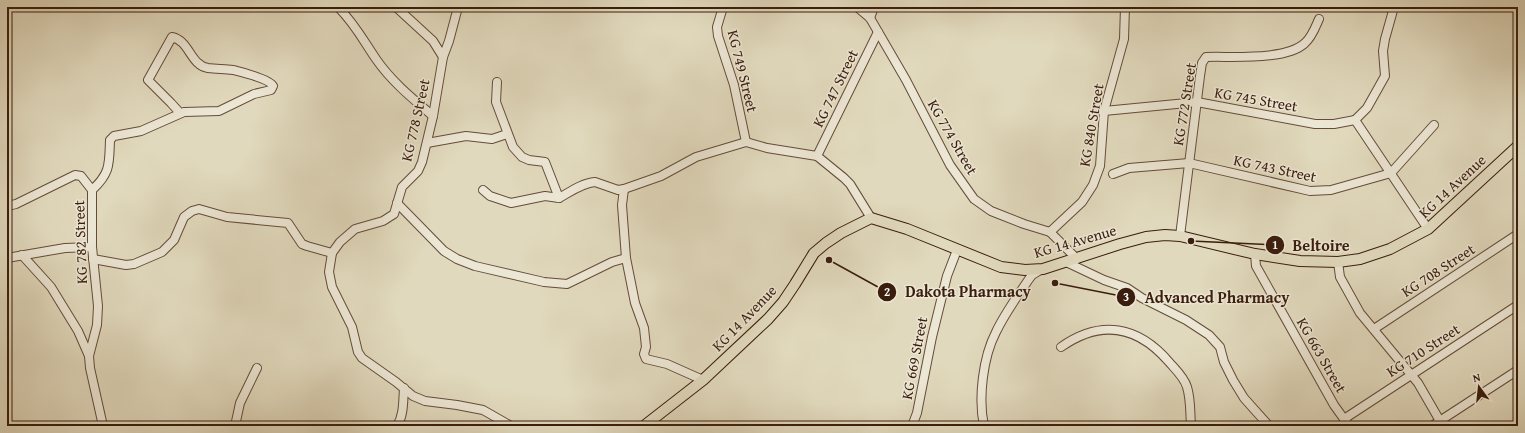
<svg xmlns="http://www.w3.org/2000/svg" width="1525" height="433" font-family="'Gentium Book Plus',serif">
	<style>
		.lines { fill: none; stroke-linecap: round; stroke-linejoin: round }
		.minor-casing { stroke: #644c39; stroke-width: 10 }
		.major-casing { stroke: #3a1d0d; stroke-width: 12 }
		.minor { stroke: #ece6d4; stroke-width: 8 }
		.major { stroke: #e1d9bd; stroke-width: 10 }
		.labels { text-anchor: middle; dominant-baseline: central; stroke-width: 3; stroke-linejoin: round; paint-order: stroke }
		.street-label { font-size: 15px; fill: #3a1d0d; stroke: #ece6d4 }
		.leader { fill: none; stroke: #3a1d0d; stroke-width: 1.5 }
		.callout-dot { fill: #3a1d0d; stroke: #ece6d4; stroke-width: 1.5 }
		.mark-label { font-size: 12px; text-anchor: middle; font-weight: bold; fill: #fff }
		.callout-label { font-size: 16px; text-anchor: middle; font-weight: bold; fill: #3a1d0d; stroke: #ece6d4; stroke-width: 3; stroke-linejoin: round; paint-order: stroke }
	</style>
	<rect width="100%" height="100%" fill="#e1d9bd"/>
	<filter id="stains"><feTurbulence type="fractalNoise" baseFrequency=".005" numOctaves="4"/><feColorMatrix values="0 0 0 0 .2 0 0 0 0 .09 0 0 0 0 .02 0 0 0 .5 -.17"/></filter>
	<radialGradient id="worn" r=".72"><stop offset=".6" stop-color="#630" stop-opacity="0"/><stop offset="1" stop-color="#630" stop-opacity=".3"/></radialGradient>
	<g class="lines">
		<g class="minor-casing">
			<g id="minor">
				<path d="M338 7C355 24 363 40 376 59 391 81 413 99 433 116"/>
				<polyline points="396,7 433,41 443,57"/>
				<polyline points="458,7 449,41 443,57 433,116 422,162 418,171 402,187 394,214 383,221 355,229 340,242 332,253 329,272 332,287 352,327 358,352 362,358 396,382 413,396 425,401 457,405 483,410 511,426"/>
				<polyline points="723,7 717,27 718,36 734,85 746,142"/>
				<polyline points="857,7 870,18 906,80 950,165 974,199 991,211 1024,224 1050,232 1077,259"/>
				<polyline points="870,18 874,7"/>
				<path d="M497 82 496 102 513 147 522 157 529 160 545 162 559 198C570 192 582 183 595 182L618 190 624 189"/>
				<polyline points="1104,111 1197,102 1315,124 1334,124 1355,120"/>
				<polyline points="1355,120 1428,229"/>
				<polyline points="1355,120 1367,108 1385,76 1383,51 1385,39 1394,7"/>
				<polyline points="427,143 466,136 492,139 507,134"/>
				<polyline points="817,156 878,32"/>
				<polyline points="1113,174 1129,168 1189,163 1310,191 1331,190 1391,173 1434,125"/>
				<polyline points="483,190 490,196 511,203 545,196 559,198"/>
				<polyline points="7,203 12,205 16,204 75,175 81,176 92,190"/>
				<polyline points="397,203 444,251 457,259 475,266 544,282 567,284 612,262 626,258"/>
				<polyline points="1050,232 1082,202 1093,185 1100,166 1104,111 1124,39 1125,7"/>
				<path d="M1180 236 1200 76 1202 63 1206 57C1231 56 1286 61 1305 43 1312 37 1315 28 1319 19"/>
				<polyline points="1255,254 1256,266 1334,405 1349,426"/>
				<polyline points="22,255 51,287 78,331 89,356"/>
				<polyline points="7,258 65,248 92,247"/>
				<polyline points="93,259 126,265 134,264 162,252 174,240 184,217 192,211 199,209 227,217 288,223 302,244 307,246 332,253"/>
				<polyline points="1066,262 1104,280 1127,288 1142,298 1186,320 1209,335 1220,347 1224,362 1233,380 1244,398 1269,426"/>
				<polyline points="1338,262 1340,277 1360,313 1418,383 1440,421"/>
				<polyline points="1374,329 1518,234"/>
				<path d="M1061 347C1101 319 1138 326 1169 362 1176 370 1184 377 1187 387 1191 400 1190 413 1191 426"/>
				<polyline points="703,380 667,364 646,359 644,354 646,347 644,328 635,303 626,258 622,205 624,189 661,176 696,157 746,142 767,148 817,156 844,178 850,184 871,218"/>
				<polyline points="1344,419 1518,305"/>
				<path d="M103 426 90 368 89 356 97 325 98 306 92 247V190C111 173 109 163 110 140L114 136 141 131 184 112 219 111 254 94 271 90 273 86C270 79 241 72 233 70 225 69 217 69 208 68 190 65 190 41 172 37L148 80 171 103 180 113"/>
				<polyline points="235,426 240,403 257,368"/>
				<path d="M397 426C404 415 403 401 404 388"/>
				<polyline points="912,426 917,413 932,337 947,276 957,250"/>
				<path d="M984 426C978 398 983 357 996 332 1005 313 1017 297 1029 279L1032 275 1042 269"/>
				<polyline points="1432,426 1518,370"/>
			</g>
		</g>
		<g class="major-casing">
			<polyline id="major" points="644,426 703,380 768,319 783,302 795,284 814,253 826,243 841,233 871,218 907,229 1001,267 1025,270 1043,269 1120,244 1146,237 1165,235 1180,236 1255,254 1300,261 1338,262 1360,259 1390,249 1428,229 1518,146"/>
		</g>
		<use href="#minor" class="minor"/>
		<use href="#major" class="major"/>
	</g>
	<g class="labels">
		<g class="street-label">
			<text transform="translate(743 71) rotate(76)">KG 749 Street</text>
			<text transform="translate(835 88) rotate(-64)">KG 747 Street</text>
			<text transform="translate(1256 99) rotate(10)">KG 745 Street</text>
			<text transform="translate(1184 104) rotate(-81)">KG 772 Street</text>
			<text transform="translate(415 120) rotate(-77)">KG 778 Street</text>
			<text transform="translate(1091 125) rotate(-80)">KG 840 Street</text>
			<text transform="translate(953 137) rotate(60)">KG 774 Street</text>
			<text transform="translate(1275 168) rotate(12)">KG 743 Street</text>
			<text transform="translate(1452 186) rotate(-43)">KG 14 Avenue</text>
			<text transform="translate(1075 241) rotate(-16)">KG 14 Avenue</text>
			<text transform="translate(80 242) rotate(-92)">KG 782 Street</text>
			<text transform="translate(1438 270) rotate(-33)">KG 708 Street</text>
			<text transform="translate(744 318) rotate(-46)">KG 14 Avenue</text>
			<text transform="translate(1423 350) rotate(-33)">KG 710 Street</text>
			<text transform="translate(1322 355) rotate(60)">KG 663 Street</text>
			<text transform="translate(914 358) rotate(-79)">KG 669 Street</text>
		</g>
	</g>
	<path class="leader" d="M1191 241L1275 245M829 260L887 292M1055 283L1126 297"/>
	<g class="callout-dot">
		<circle cx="1191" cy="241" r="4"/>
		<circle cx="829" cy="260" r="4"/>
		<circle cx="1055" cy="283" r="4"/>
		<circle cx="1275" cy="245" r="10"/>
		<circle cx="887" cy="292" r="10"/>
		<circle cx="1126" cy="297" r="10"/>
	</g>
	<g class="mark-label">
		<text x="1275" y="249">1</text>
		<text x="887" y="296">2</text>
		<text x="1126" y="301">3</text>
	</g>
	<g class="callout-label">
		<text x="1321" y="251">Beltoire</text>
		<text x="968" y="297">Dakota Pharmacy</text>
		<text x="1217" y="303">Advanced Pharmacy</text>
	</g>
	<rect width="1525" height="433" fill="none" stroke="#e1d9bd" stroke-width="24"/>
	<rect x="8" y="8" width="1509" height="417" fill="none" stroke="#3a1d0d" stroke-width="2"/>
	<rect x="12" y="12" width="1501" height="409" fill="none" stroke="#3a1d0d"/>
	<g transform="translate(1479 387) rotate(345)" stroke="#ece6d4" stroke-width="3" paint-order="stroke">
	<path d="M0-3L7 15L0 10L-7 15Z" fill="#3a1d0d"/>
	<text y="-6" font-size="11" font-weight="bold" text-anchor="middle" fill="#3a1d0d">N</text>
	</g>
	<rect width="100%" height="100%" filter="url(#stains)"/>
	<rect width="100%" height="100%" fill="url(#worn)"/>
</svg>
